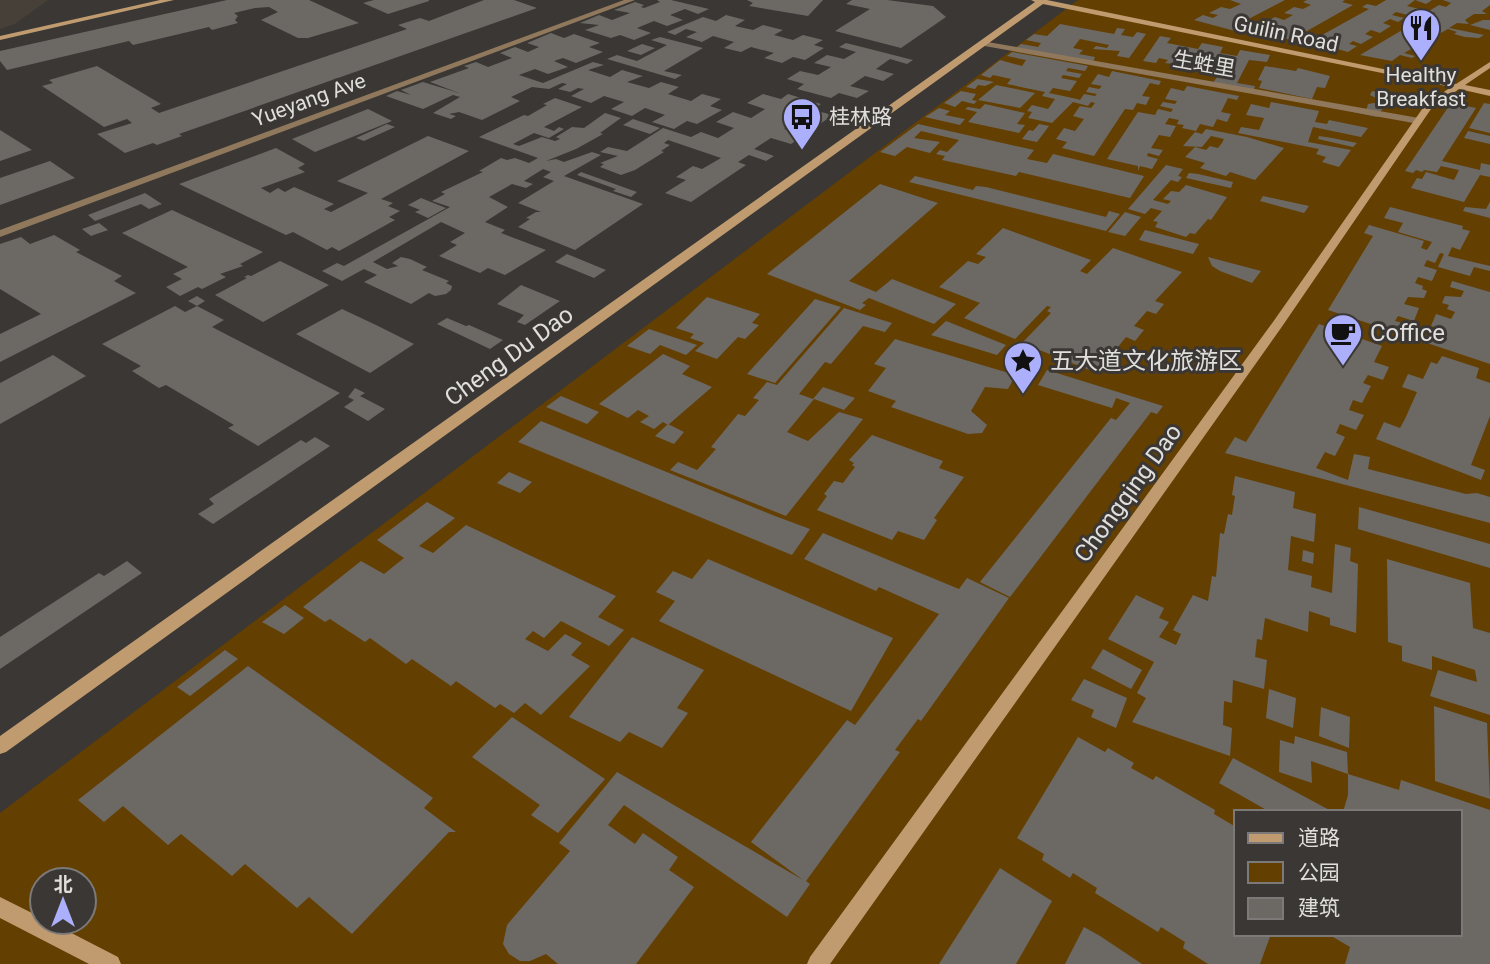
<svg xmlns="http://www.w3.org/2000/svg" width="1490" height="964" font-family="Roboto,'Noto Sans SC',sans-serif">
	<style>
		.built { fill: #474038 }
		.green { fill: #643f02; fill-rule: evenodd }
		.building { fill: #6c6965 }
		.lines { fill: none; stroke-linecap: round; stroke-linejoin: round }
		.street { fill: #8f785c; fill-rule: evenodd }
		.secondary { fill: #bf9b6f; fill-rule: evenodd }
		.labels { text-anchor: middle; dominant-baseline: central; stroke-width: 6; stroke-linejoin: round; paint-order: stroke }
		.far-street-label { font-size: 21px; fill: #e0dfdd; stroke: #3a3734 }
		.far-poi-label { font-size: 21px; fill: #e0dfdd; stroke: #3a3734 }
		.poi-label { font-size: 24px; fill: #e0dfdd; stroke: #3a3734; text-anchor: start }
		.street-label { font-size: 24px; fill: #e0dfdd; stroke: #3a3734 }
	</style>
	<rect width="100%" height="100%" fill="#3a3734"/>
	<polygon class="built" points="0,0 48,0 15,24 0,29"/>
	<path class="green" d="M1078 0H1490V964H0V813ZM1236 812H1460V934H1236ZM42 880H84V922H42Z"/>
	<g class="building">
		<polygon points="227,0 309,0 359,23 308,38 298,38 261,20 278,12 269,7 255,8 234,13 238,16 235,20 238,23 212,30 209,27 133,45 129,41 7,70 0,61 0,51"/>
		<polygon points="374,0 429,0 429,1 388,14 363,3"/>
		<polygon points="484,0 514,0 537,8 179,134 182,136 157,145 153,143 125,153 97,134 132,123 127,119 104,127 42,86 53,83 49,80 97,66 161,104 151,108 159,113 407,29 398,25 420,18 429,21"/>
		<polygon points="657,0 671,0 709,9 698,14 685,9 670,15 683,20 667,26 654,21 637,28 651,33 634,40 620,35 611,38 585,30 599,25 580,23 599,15 612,20 630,13 614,10 635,2 644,5 641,7 644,8 660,2"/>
		<polygon points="747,0 823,0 808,16 749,6 753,3"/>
		<polygon points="852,0 887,0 933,6 946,17 901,48 835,31 870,9 846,4"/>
		<polygon points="1230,0 1285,0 1237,25 1243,27 1235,31 1194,20 1203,15 1213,18 1218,15 1209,13 1221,7 1230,9 1241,4"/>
		<polygon points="1307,0 1345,0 1342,2 1353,5 1298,36 1304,37 1296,42 1254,28 1260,25 1269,28 1273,25 1264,23 1275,17 1284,20 1293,15 1284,13 1294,7 1303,9 1311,5 1303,2"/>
		<polygon points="1386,0 1432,0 1426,4 1415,0 1407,6 1419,9 1408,15 1396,12 1392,15 1404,18 1398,22 1390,19 1383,23 1391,26 1380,33 1371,30 1365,34 1373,37 1361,44 1353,41 1349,44 1357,46 1348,52 1327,46 1322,48 1304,45 1369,9 1362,7 1367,4 1376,6"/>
		<polygon points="1443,0 1490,0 1490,5 1482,11 1487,14 1474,14 1465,20 1469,24 1457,23 1449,28 1484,35 1479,38 1465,37 1454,34 1457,32 1448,29 1404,53 1415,56 1412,58 1400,55 1392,61 1360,55 1409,26 1406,25 1424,14 1430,16 1436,13 1429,11 1439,5 1446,7 1451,3"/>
		<polygon points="726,15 745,20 735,26 753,30 763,25 783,30 774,35 793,40 803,35 823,40 814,45 824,48 805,60 793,57 782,63 764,58 774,53 751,47 741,52 724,48 734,42 713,36 702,42 686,37 697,32 686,29 675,35 667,32 703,17 716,21"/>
		<polygon points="1483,20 1490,20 1490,30 1470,25"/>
		<polygon points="1060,24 1114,34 1117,28 1125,29 1121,35 1133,37 1137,32 1146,34 1129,58 1117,56 1120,51 1093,49 1096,46 1107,48 1109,45 1080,39 1073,48 1083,50 1079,54 1095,57 1093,62 1016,48 1021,44 1038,47 1041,43 1026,40 1034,34 1047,36"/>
		<polygon points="551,33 564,38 574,34 600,43 589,47 603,52 576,63 563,58 554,61 568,67 548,74 535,69 519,75 543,83 593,62 604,65 588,70 610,77 622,70 639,75 643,76 627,82 649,88 661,82 679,87 668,94 691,101 702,94 721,99 710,106 722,110 697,124 687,121 674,129 652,122 665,115 645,108 632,116 611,109 624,102 604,96 591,103 571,96 584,89 578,88 570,92 558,89 567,84 562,83 549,89 532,87 511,97 520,101 482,120 459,112 449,114 456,116 451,119 433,113 460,97 453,95 423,109 386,96 397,91 411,95 401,90 423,82 459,93 430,82 469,68 464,66 476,62 488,67 512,58 500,53 515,47 528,52 539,47 527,43"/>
		<polygon points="1160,36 1171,38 1167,43 1198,49 1202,43 1223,47 1220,53 1237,56 1240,50 1270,55 1267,62 1249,60 1237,83 1255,86 1254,90 1211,85 1223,70 1215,68 1211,74 1185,69 1188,63 1175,61 1173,64 1165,63 1168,60 1159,58 1156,63 1143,61"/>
		<polygon points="660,37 703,48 664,71 682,75 675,79 607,59 617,55 637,61 667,45 651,40"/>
		<polygon points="846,43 862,47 913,60 907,64 890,59 876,69 894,74 883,81 865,76 850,86 869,91 857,98 839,93 831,98 797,89 804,84 787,79 800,71 818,75 831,67 814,63 827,55 844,59 856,52 839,47"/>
		<polygon points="642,44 655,48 641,55 627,51"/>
		<polygon points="1012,52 1088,66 1085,71 1068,68 1066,71 1082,74 1079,78 1063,75 1061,78 1077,81 1070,91 1053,88 1049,93 1077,99 1080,100 1084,94 1095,96 1097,94 1086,92 1089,87 1099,89 1102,86 1091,84 1098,74 1109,77 1112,71 1161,81 1159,85 1150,83 1142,96 1150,97 1146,105 1137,103 1133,110 1125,109 1094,156 1062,148 1067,142 1056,139 1064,128 1075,131 1084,119 1073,116 1080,106 1091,108 1095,103 1091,102 1088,106 1073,102 1052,123 1028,118 1032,112 1027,111 1032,105 1048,109 1055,99 1042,96 1045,92 1007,84 1011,79 993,75 990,78 981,75 1000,60 1022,66 1026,60 1007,56"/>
		<polygon points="1265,66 1296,71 1298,68 1330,76 1325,88 1317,87 1312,99 1259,88 1262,81 1258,80"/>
		<polygon points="977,79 989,81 994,82 985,86 978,85 975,89 966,87"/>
		<polygon points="996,85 1016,89 1035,93 1020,108 978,100"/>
		<polygon points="1187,86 1239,96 1237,100 1228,98 1221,112 1231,114 1227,122 1217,119 1213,127 1200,124 1196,131 1182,128 1184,125 1177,124 1179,120 1169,118 1165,124 1176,126 1170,137 1159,135 1151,148 1163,150 1159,156 1148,153 1147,156 1158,159 1152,169 1140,166 1138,171 1138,166 1107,159 1138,112 1155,115 1158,109 1171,112 1173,109 1160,106 1163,102 1175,104 1177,101 1165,99 1171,88 1184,91"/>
		<polygon points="961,91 976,94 972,100 977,101 974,104 962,101 955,107 944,103"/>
		<polygon points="1372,91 1392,95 1389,100 1376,98 1370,95"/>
		<polygon points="763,94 781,99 788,94 821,104 813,110 833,115 817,126 801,118 784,129 805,135 791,144 771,138 754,149 774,156 766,161 749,155 738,162 746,165 691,202 665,193 686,180 676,177 693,166 702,169 721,158 668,140 664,143 670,145 661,151 664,152 635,170 621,175 600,167 604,164 600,163 618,156 600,152 608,147 627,151 663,128 691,137 701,132 718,138 734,128 716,122 733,112 751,118 765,109 747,103"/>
		<polygon points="555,98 582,107 544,127 554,131 559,127 564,129 549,138 534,133 513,144 519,146 542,137 555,141 560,139 556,137 572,127 584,128 605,113 621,118 600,133 603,134 576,149 546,161 556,159 564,162 592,152 601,155 564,176 643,204 575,250 518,227 530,219 526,218 536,212 541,212 518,203 554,181 543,177 551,172 543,169 524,181 533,184 526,188 512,184 489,197 508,207 485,222 505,230 501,233 546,250 505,275 488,268 480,273 439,256 457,245 450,242 465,233 441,222 373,262 387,269 398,266 392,263 401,257 410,259 427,267 422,270 449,281 446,283 452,286 451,290 446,294 435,296 429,293 411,304 364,282 377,275 364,269 342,281 322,271 337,263 344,266 450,207 432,201 445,194 441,192 483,172 479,171 501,158 507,160 515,158 529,163 538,158 479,137 524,115 528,116 547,105 543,104"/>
		<polygon points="1271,102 1319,111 1315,122 1327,124 1329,120 1368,128 1361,137 1313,127 1308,142 1351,150 1339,167 1322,162 1326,157 1316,154 1319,149 1238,133 1241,127 1259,130 1264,118 1246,115 1251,104 1269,108"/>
		<polygon points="1374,103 1385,105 1377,117 1343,110 1344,106 1366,111 1368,104"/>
		<polygon points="1451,103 1476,108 1442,161 1480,170 1481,163 1490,165 1490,177 1480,175 1464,202 1411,188 1417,178 1422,179 1426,172 1454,180 1459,170 1441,166 1437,172 1424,170 1422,172 1416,170 1413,173 1405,171"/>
		<polygon points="1484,103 1490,104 1490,133 1469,128"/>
		<polygon points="985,104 1025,113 1017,124 1025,125 1019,133 968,122 977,112 965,109 968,107 980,109"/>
		<polygon points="939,108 950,111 945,115 965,119 960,125 925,117"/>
		<polygon points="368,109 392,121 315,152 292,139"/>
		<polygon points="633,119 660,128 650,134 623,125"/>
		<polygon points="387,124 395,127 364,141 356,138"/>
		<polygon points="918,124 1034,150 1027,159 1047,163 1053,154 1144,176 1130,198 1019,172 1016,176 942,160 945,156 936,154 940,150 947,152 959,140 921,131 914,138 940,142 930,153 907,147 895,156 880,152"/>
		<polygon points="1039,124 1049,126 1037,142 1022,139 1029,130 1033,131"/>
		<polygon points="1206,129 1247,137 1284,148 1255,180 1230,172 1226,176 1200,168 1205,163 1185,157 1195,147 1206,150 1210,146 1218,148 1222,143 1224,139 1211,136 1202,147 1183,146 1195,132 1202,134"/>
		<polygon points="0,130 32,150 0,161"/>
		<polygon points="1468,131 1490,136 1490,144 1464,138"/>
		<polygon points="428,136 469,151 381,199 393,203 388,206 400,211 389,217 395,220 339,251 332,247 327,250 293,232 286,235 179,184 276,148 305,164 298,168 305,172 261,188 270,193 278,188 285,192 294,187 334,204 324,209 331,212 368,193 337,181"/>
		<polygon points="1319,136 1332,138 1357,143 1353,147 1318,139"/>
		<polygon points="50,161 75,178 0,205 0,178"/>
		<polygon points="1166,165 1183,169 1178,176 1182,177 1178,182 1171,180 1153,200 1168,204 1171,201 1163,199 1171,191 1179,192 1186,185 1227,197 1211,220 1208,219 1195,234 1190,233 1186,237 1155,227 1158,222 1153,221 1162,211 1151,208 1145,214 1128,209"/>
		<polygon points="581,172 637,192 631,197 613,191 616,189 577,175"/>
		<polygon points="1189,173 1198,174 1233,182 1231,188 1186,178"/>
		<polygon points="915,176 973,190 976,186 986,187 1106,217 1109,211 1120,214 1106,231 909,182"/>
		<polygon points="880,184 938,203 849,281 876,292 892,279 956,304 934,324 869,298 862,303 866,305 860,310 767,274"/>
		<polygon points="145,193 162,204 149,209 141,204 95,221 88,215"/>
		<polygon points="1263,196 1309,206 1304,213 1260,201"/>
		<polygon points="421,198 446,208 428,218 415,212 420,210 408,205"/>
		<polygon points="1490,202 1490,218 1463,211 1465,207 1486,209"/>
		<polygon points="1390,207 1463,226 1462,229 1470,231 1460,250 1452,247 1448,256 1490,266 1490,271 1474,267 1470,276 1438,267 1444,254 1440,253 1435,263 1427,260 1424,266 1437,270 1432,281 1418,277 1415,283 1423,286 1422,289 1427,291 1424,298 1408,297 1404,304 1419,308 1414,321 1398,316 1395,321 1403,323 1398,333 1328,310 1373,236 1364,233 1369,225 1424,241 1421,248 1427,250 1432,242 1398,232 1403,223 1384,218"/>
		<polygon points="172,210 263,252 240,264 243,266 220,274 226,277 202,289 198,287 180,296 166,287 182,279 173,274 188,267 122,233"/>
		<polygon points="1125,212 1141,217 1125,236 1108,232"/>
		<polygon points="99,223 108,230 91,236 82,229"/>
		<polygon points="1003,228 1091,260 1080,271 1087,274 1113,248 1182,272 1155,301 1164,304 1156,314 1147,311 1134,326 1144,330 1135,341 1126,337 1097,373 1022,343 1051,313 1047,311 1051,307 1047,306 1015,339 964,318 980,303 939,287 968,261 978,264 986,257 976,254"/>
		<polygon points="1145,230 1199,244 1193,254 1139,240"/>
		<polygon points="54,235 80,250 76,252 122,276 114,281 136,293 0,362 0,334 41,314 0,289 0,244 21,237 30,244"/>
		<polygon points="567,254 606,270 594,278 555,262"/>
		<polygon points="1208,257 1261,271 1252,283 1220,271 1212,266"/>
		<polygon points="280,261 329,285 263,322 215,295 247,278 244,277 248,275 251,276"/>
		<polygon points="1452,281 1490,292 1490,364 1424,342 1428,332 1443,337 1446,331 1431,326 1436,314 1451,319 1455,312 1447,309 1449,305 1442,303 1445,296 1461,297 1464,291 1450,287"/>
		<polygon points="521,285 560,301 525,325 517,322 524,315 497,304"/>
		<polygon points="197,296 205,301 197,306 224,320 212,327 340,393 258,446 228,428 234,425 166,385 159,388 132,371 141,366 102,344 175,306 185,312 197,306 188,301"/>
		<polygon points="707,297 760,314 752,323 759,325 745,339 738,337 717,359 695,351 704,343 690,338 694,334 676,328"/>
		<polygon points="815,299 841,307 775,383 747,374"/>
		<polygon points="844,308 892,323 885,332 863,326 831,364 825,362 799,394 813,399 823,387 855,398 844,410 814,399 787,432 808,441 839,412 863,419 786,516 670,470 678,462 697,470 716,449 711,447 738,414 745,416 759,400 753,398 767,382 777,385"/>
		<polygon points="342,309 376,325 414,344 370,373 296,334"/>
		<polygon points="447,318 466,326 469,325 503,340 490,349 437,324"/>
		<polygon points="946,321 1006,345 997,355 931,335"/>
		<polygon points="1319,324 1382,346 1374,362 1389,367 1383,380 1368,375 1363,383 1371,386 1362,403 1353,400 1349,410 1364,415 1356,430 1340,424 1336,433 1345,437 1335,456 1325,452 1316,468 1348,480 1354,454 1370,457 1368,469 1466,494 1477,493 1490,497 1490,523 1225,453 1235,437 1246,442"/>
		<polygon points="649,329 697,345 686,355 660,345 650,354 627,346"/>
		<polygon points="895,339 1012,374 1013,380 1008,389 985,387 971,411 987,425 982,433 968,434 891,407 896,401 868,391 886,368 874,364"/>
		<polygon points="663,354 690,366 682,374 712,387 668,425 663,422 654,429 640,422 649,416 638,410 628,418 599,404"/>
		<polygon points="53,355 86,376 0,424 0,383"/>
		<polygon points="1442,356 1479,368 1476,378 1490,383 1490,416 1471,465 1485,470 1481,480 1376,439 1384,422 1400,428 1405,419 1417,392 1402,387 1408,374 1423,379 1431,362 1437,364"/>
		<polygon points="1047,370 1163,406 1157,414 1151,412 1010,597 980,582 1111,418 1116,420 1130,403 1116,398 1112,408 1038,385"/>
		<polygon points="355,388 365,393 360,396 385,409 368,421 344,407 354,400 348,397"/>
		<polygon points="561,396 599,412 587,424 546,407"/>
		<polygon points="541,421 775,516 810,529 792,555 518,442"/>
		<polygon points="668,424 684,432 674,444 655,436"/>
		<polygon points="872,435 943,461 939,468 964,477 934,518 937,520 924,540 898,531 892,540 817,510 827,496 824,494 834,481 843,483 855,467 852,465 854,463 849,460"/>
		<polygon points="315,437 330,446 213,524 198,514 214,504 209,499 301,440 306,443"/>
		<polygon points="509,472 532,482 520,493 497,483"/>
		<polygon points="1235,476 1295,492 1293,508 1316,514 1314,542 1291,536 1288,570 1312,576 1311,587 1332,593 1335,544 1351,548 1350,561 1358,564 1356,633 1330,625 1330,618 1309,611 1308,632 1265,618 1262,640 1257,639 1255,657 1267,660 1264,689 1233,680 1232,703 1224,701 1223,725 1232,728 1230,756 1132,722 1146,698 1137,693 1154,662 1108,639 1136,595 1164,608 1159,618 1169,622 1159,637 1176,645 1181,634 1173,630 1193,595 1208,601 1212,576 1216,577 1220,533 1224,534 1228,514 1232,515 1235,496 1232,495"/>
		<polygon points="427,502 455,518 419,546 433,553 466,525 616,596 598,617 624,630 609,646 561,621 544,638 533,631 525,639 548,651 565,634 582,643 571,655 590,666 541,715 525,703 514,713 500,704 495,708 456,681 451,686 412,659 406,664 370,638 365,642 330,619 325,622 303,607 361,561 384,574 404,558 377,540"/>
		<polygon points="1359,507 1490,544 1490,568 1358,529"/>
		<polygon points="823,533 959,589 967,578 1009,598 921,721 918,719 895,750 900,752 806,881 810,884 787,917 624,805 608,825 635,844 643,833 678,857 669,870 694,887 636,964 558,964 546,954 530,961 520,961 509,954 503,944 507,925 570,851 559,843 617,772 803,880 751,842 847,720 855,725 939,614 879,587 876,591 804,559"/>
		<polygon points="1303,550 1314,553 1313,564 1302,561"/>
		<polygon points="708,559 893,638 851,711 659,621 675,601 656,592 673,571 692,579"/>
		<polygon points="1387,559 1470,583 1473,628 1490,633 1490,715 1430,696 1438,670 1477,682 1475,670 1432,656 1432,670 1402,661 1402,646 1388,642"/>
		<polygon points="127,561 142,573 0,669 0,637 99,573 104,576"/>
		<polygon points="285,605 304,618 284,634 262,622"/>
		<polygon points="632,637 704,670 677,708 688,713 662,748 629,732 620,742 569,717"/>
		<polygon points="1103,649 1142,670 1131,689 1091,668"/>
		<polygon points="225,650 238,659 190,696 177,687"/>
		<polygon points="248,666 433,798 424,808 456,832 449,832 352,934 309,897 297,908 245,864 232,876 181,834 168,845 123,806 104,822 78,800"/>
		<polygon points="1084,679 1127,698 1116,728 1091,717 1094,710 1071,700"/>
		<polygon points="1269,689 1296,698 1293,728 1266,718"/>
		<polygon points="1434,706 1487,723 1490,799 1435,781"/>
		<polygon points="1321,707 1350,717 1349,748 1319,736"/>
		<polygon points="512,717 605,779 558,833 531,815 540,805 472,757"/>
		<polygon points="1295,736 1347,752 1348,774 1311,761 1312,783 1279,772 1280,740 1294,744"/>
		<polygon points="1078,737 1105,752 1108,748 1134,763 1131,768 1153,780 1156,776 1215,810 1214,814 1236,827 1236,934 1271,934 1260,964 1208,964 1183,948 1185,942 1161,927 1158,932 1095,893 1097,888 1073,873 1070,878 1042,860 1044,854 1017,838"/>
		<polygon points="1233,758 1333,812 1270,812 1219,783"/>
		<polygon points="1348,774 1399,790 1401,780 1490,810 1490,964 1345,964 1350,947 1328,934 1460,934 1460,812 1343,812 1348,795"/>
		<polygon points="1000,868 1052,901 1016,964 939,964"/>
		<polygon points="1084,927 1100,936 1142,964 1065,964"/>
	</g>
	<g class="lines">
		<g class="street">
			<polygon points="624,0 635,0 0,237 0,230"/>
			<polygon points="982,41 1419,118 1423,121 1419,124 979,45 978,43"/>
		</g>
		<g class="secondary">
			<polygon points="160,0 174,0 0,40 0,36"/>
			<polygon points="1031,0 1047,0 1456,84 1490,62 1490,68 1465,85 1490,90 1490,96 1459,89 1431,109 1281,328 830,964 807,964 810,957 1273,322 1425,105 1451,87 1043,4 6,752 0,754 0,736 1035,2"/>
			<polygon points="0,897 42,918 42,922 50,922 118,957 121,964 89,964 0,918"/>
		</g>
	</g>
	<defs>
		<g id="restaurant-pin" transform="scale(2.0125)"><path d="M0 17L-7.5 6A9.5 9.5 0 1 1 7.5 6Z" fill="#acaffb" stroke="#3a3734"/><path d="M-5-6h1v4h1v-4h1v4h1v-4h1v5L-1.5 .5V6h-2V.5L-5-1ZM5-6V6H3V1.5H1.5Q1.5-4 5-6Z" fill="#111"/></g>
		<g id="bus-pin" transform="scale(2.0125)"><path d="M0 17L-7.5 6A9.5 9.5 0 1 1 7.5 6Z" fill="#acaffb" stroke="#3a3734"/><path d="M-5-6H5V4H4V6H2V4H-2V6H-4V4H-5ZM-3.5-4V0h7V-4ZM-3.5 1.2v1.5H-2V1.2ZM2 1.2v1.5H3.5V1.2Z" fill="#111"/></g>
		<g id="cafe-pin" transform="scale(2.0125)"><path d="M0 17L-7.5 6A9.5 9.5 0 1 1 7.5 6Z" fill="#acaffb" stroke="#3a3734"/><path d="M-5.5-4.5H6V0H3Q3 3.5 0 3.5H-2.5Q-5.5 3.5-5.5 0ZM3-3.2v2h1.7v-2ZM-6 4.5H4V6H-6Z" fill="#111"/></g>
		<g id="sight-pin" transform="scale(2.0125)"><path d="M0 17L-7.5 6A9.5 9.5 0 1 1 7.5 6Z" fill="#acaffb" stroke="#3a3734"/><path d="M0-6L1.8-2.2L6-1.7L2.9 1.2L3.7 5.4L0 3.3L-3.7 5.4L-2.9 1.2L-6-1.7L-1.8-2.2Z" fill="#111"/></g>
	</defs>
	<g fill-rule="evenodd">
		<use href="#restaurant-pin" x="1421" y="28"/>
		<use href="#bus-pin" x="802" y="117"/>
		<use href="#cafe-pin" x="1343" y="333"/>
		<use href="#sight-pin" x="1023" y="361"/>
	</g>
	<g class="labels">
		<g class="far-street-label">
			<text transform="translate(1286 34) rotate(12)">Guilin Road</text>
			<text transform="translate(1204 64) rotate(10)">生﨡里</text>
			<text transform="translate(309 100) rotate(-20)">Yueyang Ave</text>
		</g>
		<g class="far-poi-label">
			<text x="1421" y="75">Healthy<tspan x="1421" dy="24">Breakfast</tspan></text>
			<text x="829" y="117" text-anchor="start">桂林路</text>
		</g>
		<g class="poi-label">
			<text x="1370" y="333">Coffice</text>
			<text x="1050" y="361">五大道文化旅游区</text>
		</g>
		<g class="street-label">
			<text transform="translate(509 356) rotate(-36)">Cheng Du Dao</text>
			<text transform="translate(1128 493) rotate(-54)">Chongqing Dao</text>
		</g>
	</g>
	<rect x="1234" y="810" width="228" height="126" fill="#3a3734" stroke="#7c7a78" stroke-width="2"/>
	<rect x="1248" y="833" width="35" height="10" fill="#bf9b6f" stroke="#7c7a78" stroke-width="2"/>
	<text x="1298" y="845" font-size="21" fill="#e0dfdd">道路</text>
	<rect x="1248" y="862" width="35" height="21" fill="#643f02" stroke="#7c7a78" stroke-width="2"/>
	<text x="1298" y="880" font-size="21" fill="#e0dfdd">公园</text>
	<rect x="1248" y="898" width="35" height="21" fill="#6c6965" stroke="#7c7a78" stroke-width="2"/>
	<text x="1298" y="915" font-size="21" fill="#e0dfdd">建筑</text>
	<g transform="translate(63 901)"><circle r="33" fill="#3a3734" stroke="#7c7a78" stroke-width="2"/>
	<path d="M0-5L12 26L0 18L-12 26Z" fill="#acaffb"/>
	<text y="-10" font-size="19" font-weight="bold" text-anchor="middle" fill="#e0dfdd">北</text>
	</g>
</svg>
